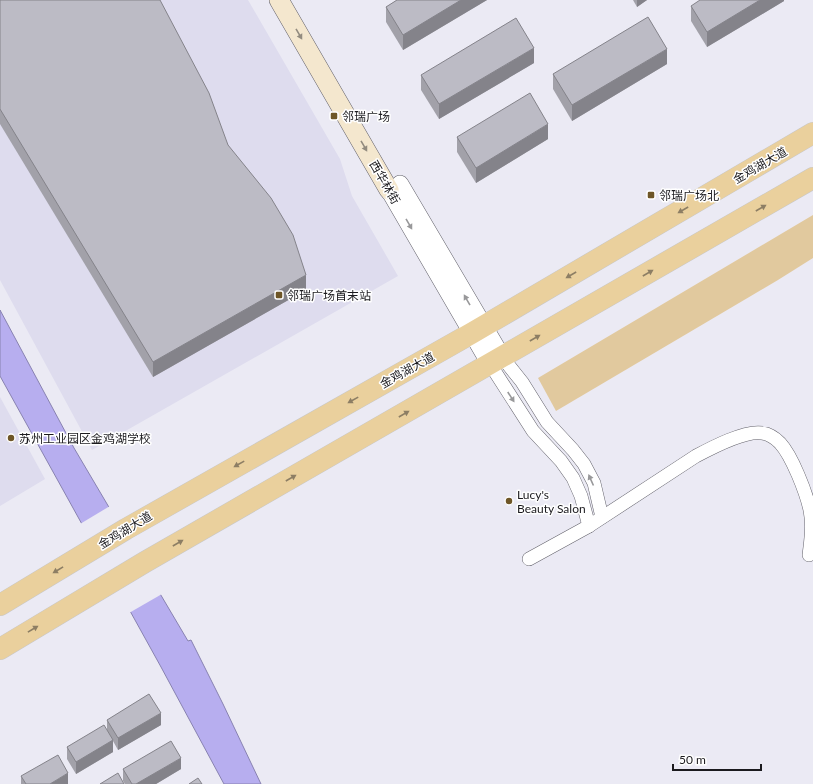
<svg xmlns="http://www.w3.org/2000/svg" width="813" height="784" font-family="Lato,'Noto Sans SC',sans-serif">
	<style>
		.built { fill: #dedcee }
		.green { fill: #e1c99e }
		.water { fill: #b7aeef; stroke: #8882b0 }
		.pier { fill: #ebeaf4 }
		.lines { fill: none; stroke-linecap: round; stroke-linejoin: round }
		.minor-casing { stroke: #62616a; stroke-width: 14 }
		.tertiary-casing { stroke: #62616a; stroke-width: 18 }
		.secondary-casing { stroke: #62616a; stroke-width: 20 }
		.primary-casing { stroke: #c8c8c9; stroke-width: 22 }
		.minor { stroke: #fff; stroke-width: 13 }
		.tertiary { stroke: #fff; stroke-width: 17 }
		.secondary { stroke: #f4e7ce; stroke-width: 19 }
		.primary { stroke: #ead09d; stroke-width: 21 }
		.wall { fill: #a2a1a9 }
		.shaded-wall { fill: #84838a }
		.building { fill: #bcbbc5; stroke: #84838a }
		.oneway { fill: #928b7f }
		.oneway2 { fill: #8d7e64 }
		.oneway3 { fill: #98989a }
		.poi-dot { fill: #6e5627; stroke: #fff; stroke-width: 1.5 }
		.labels { text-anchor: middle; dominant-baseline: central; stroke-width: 3; stroke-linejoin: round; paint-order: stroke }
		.poi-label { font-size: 12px; fill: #1b1a1e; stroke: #fff; text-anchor: start }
		.street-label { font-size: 12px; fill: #1b1a1e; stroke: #fff }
	</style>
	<rect width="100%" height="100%" fill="#ebeaf4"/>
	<g class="built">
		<polygon points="0,0 248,0 340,159 352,196 398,276 92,450 0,280"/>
		<polygon points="0,397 45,479 0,506"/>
	</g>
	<polygon class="green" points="813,215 813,258 778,280 556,411 538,378"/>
	<polygon class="water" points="0,310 74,448 188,641 191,640 223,704 261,784 224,784 161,667 0,376"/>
	<polygon class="pier" points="110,506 162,594 129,613 80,524"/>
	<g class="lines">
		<g class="minor-casing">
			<g id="minor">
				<polyline points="502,357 522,382 547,422 573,450 584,464 594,483 602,517"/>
				<polyline points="490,364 533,431 561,461 573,478 581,496 589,526"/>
				<path d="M529 559 589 526 696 456C711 448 745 430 762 433 769 434 775 438 780 443 792 456 806 492 810 510 813 525 811 540 809 555"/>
			</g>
		</g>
		<g class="tertiary-casing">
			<g id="tertiary">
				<polyline points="400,184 502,357"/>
				<polyline points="389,190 490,364"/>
			</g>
		</g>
		<g class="secondary-casing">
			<polyline id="secondary" points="279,0 389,190"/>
		</g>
		<g class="primary-casing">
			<g id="primary">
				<polyline points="0,605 126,529 472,333 813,133"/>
				<polyline points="0,649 145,562 813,178"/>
			</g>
		</g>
		<use href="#minor" class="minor"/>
		<use href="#tertiary" class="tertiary"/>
		<use href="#secondary" class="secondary"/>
		<use href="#primary" class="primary"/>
	</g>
	<g class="wall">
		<polygon points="0,0 228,145 306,290 153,377 0,124"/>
		<polygon points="397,0 487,0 403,50 386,22 386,7"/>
		<polygon points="633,0 647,0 637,7"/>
		<polygon points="784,0 784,1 707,47 691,21 691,6"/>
		<polygon points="534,63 439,119 421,90 421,75"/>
		<polygon points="667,64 572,121 553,89 553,74"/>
		<polygon points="457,137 548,139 476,183 457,152"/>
		<polygon points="107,720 161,725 118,750 113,741 113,752 76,774 67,759 67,747 107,731"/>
		<polygon points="123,769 181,769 156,784 125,784 123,781"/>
		<polygon points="21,776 68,784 21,784"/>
	</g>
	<g class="shaded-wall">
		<polygon points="461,0 487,0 403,50 403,35"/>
		<polygon points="637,0 647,0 637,7"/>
		<polygon points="760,0 784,0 784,1 707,47 707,32"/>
		<polygon points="534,48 534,63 439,119 439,104"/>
		<polygon points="667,49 667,64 572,121 572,105"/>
		<polygon points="548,124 548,139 476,183 476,168"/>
		<polygon points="306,275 306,290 153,377 153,362"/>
		<polygon points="161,713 161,725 118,750 118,738"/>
		<polygon points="113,740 113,752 76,774 76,762"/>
		<polygon points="181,758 181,769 156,784 136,784"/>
		<polygon points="68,773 68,784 50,784"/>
	</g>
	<g class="building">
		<polygon points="0,0 160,0 209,93 228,145 271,198 293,235 306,275 153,362 0,109"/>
		<polygon points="397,0 461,0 403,35 386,7"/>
		<polygon points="700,0 760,0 707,32 691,6"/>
		<polygon points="648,17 667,49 572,105 553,74"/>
		<polygon points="516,18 534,48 439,104 421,75"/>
		<polygon points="530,93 548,124 476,168 457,137"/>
		<polygon points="149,694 161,713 118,738 107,720"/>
		<polygon points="104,725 113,740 76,762 67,747"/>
		<polygon points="171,741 181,758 136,784 132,784 123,769"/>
		<polygon points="58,755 68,773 50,784 26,784 21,776"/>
		<polygon points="118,773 124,784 100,784"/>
		<polygon points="198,778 202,784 189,784"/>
	</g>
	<defs><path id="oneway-solid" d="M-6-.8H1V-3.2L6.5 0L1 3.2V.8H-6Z"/></defs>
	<g class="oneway">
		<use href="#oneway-solid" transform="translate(299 34) rotate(60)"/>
		<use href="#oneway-solid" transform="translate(364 146) rotate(60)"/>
	</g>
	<g class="oneway2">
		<use href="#oneway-solid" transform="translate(761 208) rotate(-30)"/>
		<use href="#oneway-solid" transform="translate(683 210) rotate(150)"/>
		<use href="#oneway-solid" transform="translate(648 273) rotate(-30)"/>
		<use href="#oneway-solid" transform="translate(571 275) rotate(150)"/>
		<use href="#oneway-solid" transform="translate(535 338) rotate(-30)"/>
		<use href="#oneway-solid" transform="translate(353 400) rotate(151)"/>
		<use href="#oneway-solid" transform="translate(404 414) rotate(-30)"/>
		<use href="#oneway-solid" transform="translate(239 464) rotate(151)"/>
		<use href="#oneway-solid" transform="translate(291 478) rotate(-30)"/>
		<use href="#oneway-solid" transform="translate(178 543) rotate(-30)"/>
		<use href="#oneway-solid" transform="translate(58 570) rotate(149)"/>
		<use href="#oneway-solid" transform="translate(33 629) rotate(-31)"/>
	</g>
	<g class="oneway3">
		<use href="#oneway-solid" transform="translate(409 224) rotate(60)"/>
		<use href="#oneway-solid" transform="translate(467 300) rotate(-120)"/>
		<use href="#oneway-solid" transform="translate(511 397) rotate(57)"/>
		<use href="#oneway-solid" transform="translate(591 480) rotate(-114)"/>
	</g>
	<g class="poi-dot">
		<rect x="330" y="112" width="8" height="8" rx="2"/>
		<rect x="647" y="191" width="8" height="8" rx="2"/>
		<rect x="275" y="291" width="8" height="8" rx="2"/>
		<circle cx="11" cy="438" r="4"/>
		<circle cx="509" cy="501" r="4"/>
	</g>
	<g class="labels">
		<g class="poi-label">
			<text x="342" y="116">邻瑞广场</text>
			<text x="659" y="195">邻瑞广场北</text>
			<text x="287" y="295">邻瑞广场首末站</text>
			<text x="19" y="438">苏州工业园区金鸡湖学校</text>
			<text x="517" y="494">Lucy's<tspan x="517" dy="14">Beauty Salon</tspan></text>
		</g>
		<g class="street-label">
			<text transform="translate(760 165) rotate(-30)">金鸡湖大道</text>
			<text transform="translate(385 182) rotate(60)">西华林街</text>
			<text transform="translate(407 370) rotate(-29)">金鸡湖大道</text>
			<text transform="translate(125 530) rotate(-31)">金鸡湖大道</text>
		</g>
	</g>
	<path d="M673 764v6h88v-6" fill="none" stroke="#1b1a1e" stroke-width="2"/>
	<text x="679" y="764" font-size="12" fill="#1b1a1e" stroke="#ffffff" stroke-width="3" paint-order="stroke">50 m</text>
</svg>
